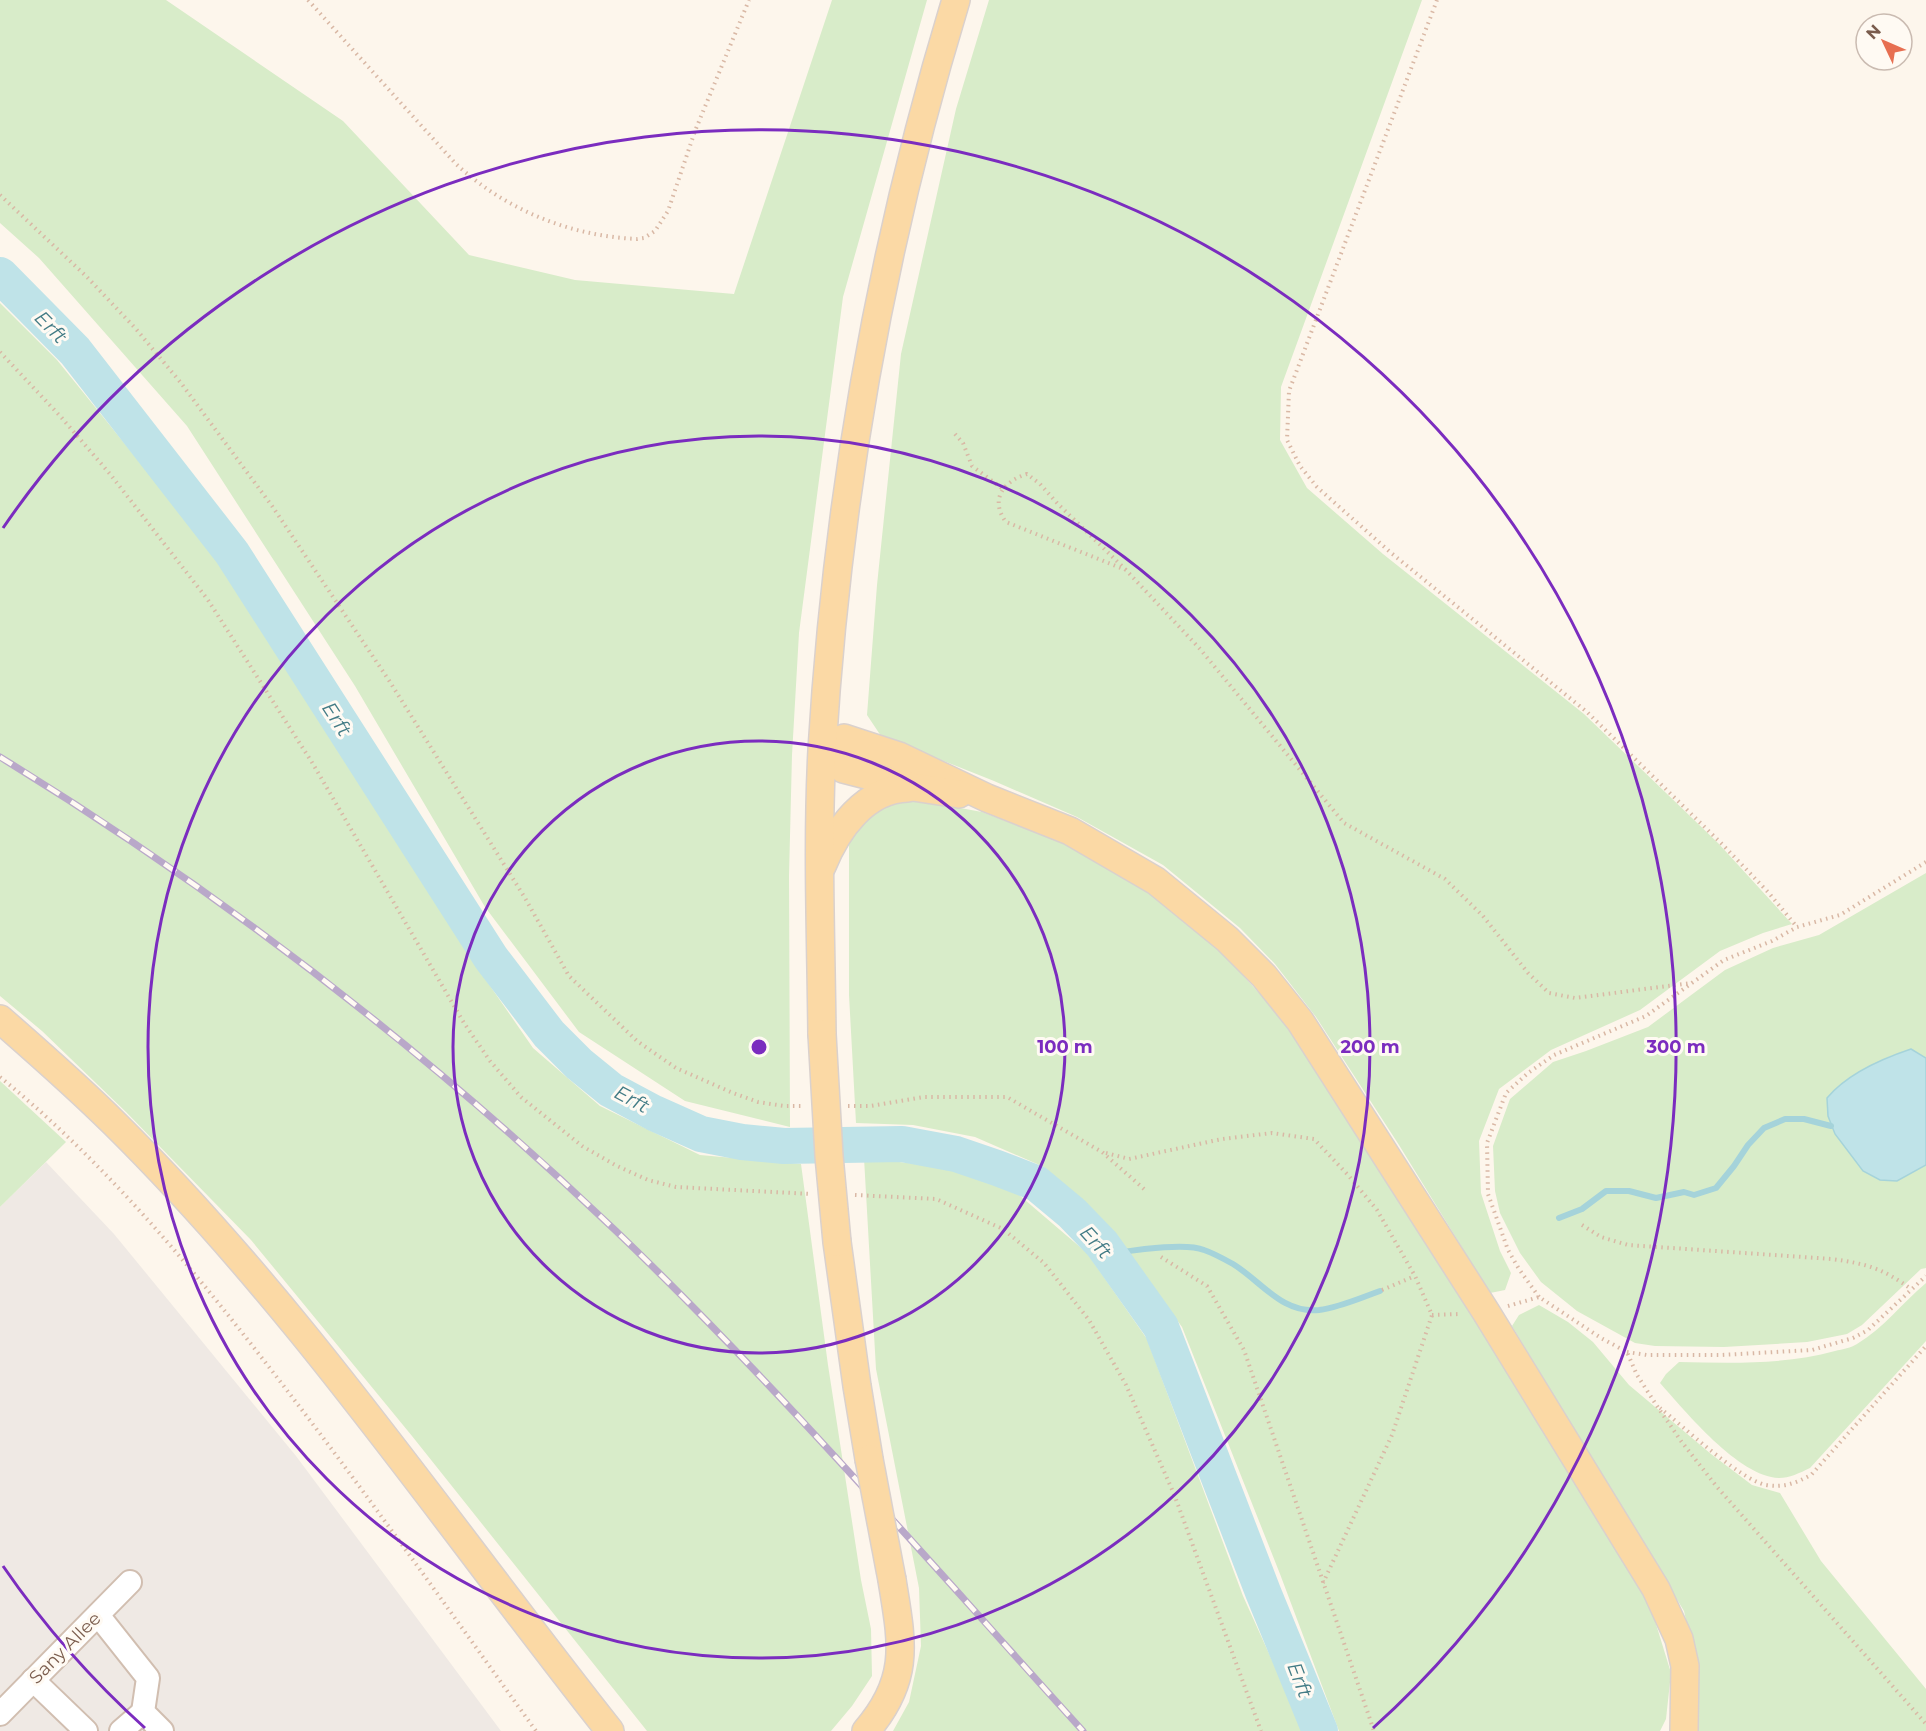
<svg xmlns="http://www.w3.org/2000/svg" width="1926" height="1731" font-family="Montserrat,sans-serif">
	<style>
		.industrial { fill: #efe9e4 }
		.green { fill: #d8ecc9 }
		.water { fill: #bfe3e8; stroke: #a5d3da; stroke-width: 1.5 }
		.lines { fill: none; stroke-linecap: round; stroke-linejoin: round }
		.stream { stroke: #a5d3da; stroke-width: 6 }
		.river { stroke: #bfe3e8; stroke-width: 36 }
		.minor-casing { stroke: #d1beb0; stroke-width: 26 }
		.major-casing { stroke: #dad1cd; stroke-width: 30 }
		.path { stroke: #d9b8a5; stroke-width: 4; stroke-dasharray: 1.5 4.5; stroke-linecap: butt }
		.minor { stroke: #fff; stroke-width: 22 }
		.major { stroke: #fbd9a5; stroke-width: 27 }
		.rail-casing { stroke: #b9a8c9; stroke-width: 7 }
		.rail { stroke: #fffaf3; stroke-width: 4.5; stroke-dasharray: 14; stroke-linecap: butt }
		.major-bridge-casing { stroke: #dad1cd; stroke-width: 30; stroke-linecap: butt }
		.major-bridge { stroke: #fbd9a5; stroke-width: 27 }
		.ring { fill: none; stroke: #7b2cbf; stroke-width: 3 }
		.labels { text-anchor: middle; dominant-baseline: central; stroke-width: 6; stroke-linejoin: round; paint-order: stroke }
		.street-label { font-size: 18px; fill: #7a5c4d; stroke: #fffaf3 }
		.water-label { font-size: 20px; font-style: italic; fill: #437c86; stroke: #fffaf3 }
		.centre { fill: #7b2cbf; stroke: #fffaf3; stroke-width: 3 }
		.ring-label { font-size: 18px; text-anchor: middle; font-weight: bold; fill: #7b2cbf; stroke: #fffaf3; stroke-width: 6; stroke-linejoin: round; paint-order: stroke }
	</style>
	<rect width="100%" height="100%" fill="#fdf6ec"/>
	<polygon class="industrial" points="46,1162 114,1234 296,1456 501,1731 0,1731 0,1207"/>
	<g class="green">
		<polygon points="0,0 166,0 343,121 469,255 575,280 734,294 832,0 927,0 843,297 799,633 792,755 789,876 790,1127 685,1101 579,1032 485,907 355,686 187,426 39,258 0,223"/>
		<polygon points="989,0 1422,0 1281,387 1280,440 1307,488 1383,554 1584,714 1718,843 1792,924 1763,933 1720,951 1640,1010 1551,1050 1499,1089 1479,1141 1481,1193 1500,1251 1511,1273 1505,1290 1490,1293 1399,1145 1316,1017 1275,964 1240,928 1163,865 1077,817 994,781 881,736 867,715 877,585 901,354 956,109"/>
		<polygon points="0,303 57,360 218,559 477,967 533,1048 600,1106 700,1155 801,1164 828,1365 861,1580 871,1629 872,1676 852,1706 831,1731 647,1731 412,1436 251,1240 126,1112 42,1031 0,996"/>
		<polygon points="906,798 982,812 1069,845 1147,890 1218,948 1291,1028 1477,1318 1648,1598 1671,1673 1666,1719 1660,1731 1339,1731 1280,1574 1182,1327 1122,1243 1044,1167 975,1137 913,1125 856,1123 849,995 849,839 877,810"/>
		<polygon points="1926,873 1926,1058 1911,1049 1891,1056 1860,1072 1828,1116 1835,1134 1897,1181 1926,1165 1926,1268 1921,1269 1862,1325 1847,1334 1807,1342 1724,1347 1655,1346 1635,1343 1577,1311 1541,1282 1520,1253 1500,1213 1495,1191 1493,1146 1510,1099 1553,1062 1586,1051 1648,1027 1725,970 1773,948 1819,935"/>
		<polygon points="0,1081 66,1142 0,1207"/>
		<polygon points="864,1158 943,1167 1018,1194 1087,1253 1147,1339 1243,1596 1304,1731 893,1731 909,1702 921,1646 919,1588 876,1369"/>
		<path d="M1926 1283V1341L1810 1468C1800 1473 1789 1478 1779 1478 1739 1477 1685 1411 1660 1383L1666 1374 1679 1362C1731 1363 1785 1365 1835 1351 1843 1349 1851 1348 1857 1344 1884 1328 1902 1303 1926 1283Z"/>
		<polygon points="1539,1305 1568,1322 1593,1342 1629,1385 1711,1454 1752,1485 1780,1493 1821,1561 1926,1689 1926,1731 1693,1731 1699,1679 1684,1611 1512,1326 1519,1315"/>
	</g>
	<path class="water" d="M1911 1049 1926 1058V1165L1897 1181 1880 1180 1863 1171 1835 1134 1828 1116 1827 1098C1847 1074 1881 1059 1911 1049Z"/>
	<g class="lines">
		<g class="stream">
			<polyline points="1559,1218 1582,1209 1606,1191 1629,1191 1656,1198 1684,1192 1694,1195 1716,1188 1734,1166 1748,1145 1764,1128 1785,1119 1804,1119 1831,1126"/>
			<path d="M1108 1254C1131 1251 1184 1242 1204 1250 1213 1253 1224 1259 1233 1264 1261 1281 1282 1314 1319 1310 1341 1307 1360 1298 1380 1291"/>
		</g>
		<polyline class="river" points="0,275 75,351 232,553 491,958 549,1034 579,1064 611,1090 654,1113 701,1134 742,1142 784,1146 902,1144 956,1154 997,1168 1036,1183 1072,1213 1102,1244 1161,1327 1263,1592 1320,1731"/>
		<g class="minor-casing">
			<g id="minor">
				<polyline points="98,1615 148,1678 143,1712 162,1731"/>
				<polyline points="33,1680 86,1731"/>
				<polyline points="0,1714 130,1582"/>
				<polyline points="121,1731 143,1712"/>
			</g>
		</g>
		<g class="major-casing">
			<g id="major">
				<polyline points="823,749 844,738 899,756 987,798 1070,831 1156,881 1227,939 1264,976 1300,1021 1486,1312 1656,1589 1679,1639 1685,1666 1684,1731"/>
				<polyline points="823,749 843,769 913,787 959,794"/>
				<path d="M822 866C837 829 865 789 908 788"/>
				<path d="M0 1019C39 1053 78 1087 115 1124 301 1308 448 1527 610 1731"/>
				<path d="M822 1034C821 940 817 845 822 750 837 496 882 243 956 0"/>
				<polyline points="837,1242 857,1386 869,1459"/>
				<path d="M866 1731C911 1679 902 1642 892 1580"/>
			</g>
		</g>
		<g class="path">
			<path d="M308 0 455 163C504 209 569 236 637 239L644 238 655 231 668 211 695 131 749 0"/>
			<polyline points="1437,0 1289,391 1287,440 1300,466 1317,487 1390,552 1587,712 1722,844 1768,892 1797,927"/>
			<polyline points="0,195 87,277 136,329 181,383 272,506 390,682 525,898 569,976 637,1041 676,1068 733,1093 758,1102 784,1106 804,1106"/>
			<polyline points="0,352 61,417 110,474 208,600 313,764 464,1023 490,1061 521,1097 582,1146 615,1165 648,1180 676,1187 812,1194"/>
			<polyline points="955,434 963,443 972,466 1003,489"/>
			<path d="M1126 570 1058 504 1040 484 1027 474C1004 481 989 499 1006 522L1126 570 1200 649 1344 823 1445 879 1483 916 1528 973 1549 993 1575 998 1691 983"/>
			<path d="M0 1077C107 1164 195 1271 279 1380 368 1495 451 1613 536 1731"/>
			<polyline points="848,1106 870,1106 924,1097 1007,1097 1102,1152 1144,1189"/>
			<polyline points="1106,1153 1129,1159 1222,1139 1272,1133 1314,1139 1348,1175 1377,1210 1415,1276 1432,1315 1392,1435 1323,1583"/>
			<polyline points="855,1195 936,1199 1003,1229 1044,1263 1089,1320 1126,1385 1174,1494 1261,1731"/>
			<path d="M1582 1225 1601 1237 1628 1245 1832 1259C1867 1264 1882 1268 1911 1289"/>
			<polyline points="1161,1257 1207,1286 1244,1350 1374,1731"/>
			<polyline points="1382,1290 1415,1276"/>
			<polyline points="1539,1297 1519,1269 1508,1250 1488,1194 1487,1143 1506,1093 1528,1073 1554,1055 1646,1016 1724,960 1772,941 1797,927 1840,915 1926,862"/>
			<polyline points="1508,1306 1539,1297 1601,1338 1627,1352 1637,1375 1657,1406 1681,1441 1717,1487 1926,1724"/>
			<polyline points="1432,1315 1460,1314"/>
			<polyline points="1627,1352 1647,1355 1721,1355 1812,1350 1853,1338 1868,1330 1926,1276"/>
			<path d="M1660 1408C1684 1427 1739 1479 1766 1485 1783 1488 1796 1483 1811 1475L1926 1346"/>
		</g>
		<use href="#minor" class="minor"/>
		<use href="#major" class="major"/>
		<g class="rail-casing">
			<path id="rail" d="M0 757C222 893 428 1052 616 1231 781 1389 930 1563 1083 1731"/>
		</g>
		<use href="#rail" class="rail"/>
		<g class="major-bridge-casing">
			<g id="major-bridge">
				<polyline points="822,1034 829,1156 837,1242"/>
				<polyline points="869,1459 892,1580"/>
			</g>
		</g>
		<use href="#major-bridge" class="major-bridge"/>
	</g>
	<g class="ring">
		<circle cx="759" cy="1047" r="306"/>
		<circle cx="759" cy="1047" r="611"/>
		<path d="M145 1728A917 917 0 0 1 3 1566M3 528A917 917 0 1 1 1373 1728"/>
	</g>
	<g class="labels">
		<g class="street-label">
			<text transform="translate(65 1648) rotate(-45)">Sany Allee</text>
		</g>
		<g class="water-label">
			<text transform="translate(51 327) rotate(46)">Erft</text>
			<text transform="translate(337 719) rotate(57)">Erft</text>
			<text transform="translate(632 1099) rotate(28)">Erft</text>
			<text transform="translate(1096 1242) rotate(48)">Erft</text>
			<text transform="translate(1300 1680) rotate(69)">Erft</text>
		</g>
	</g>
	<circle cx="759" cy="1047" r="9" class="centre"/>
	<g class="ring-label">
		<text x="1065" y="1053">100 m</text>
		<text x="1370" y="1053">200 m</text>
		<text x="1676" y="1053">300 m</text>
	</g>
	<g transform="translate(1884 42) rotate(314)"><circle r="28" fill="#fffaf3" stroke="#cabbb1" stroke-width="1.5"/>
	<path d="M0-4.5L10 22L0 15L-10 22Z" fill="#e76f51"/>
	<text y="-9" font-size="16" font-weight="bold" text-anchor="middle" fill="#7a5c4d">N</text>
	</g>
</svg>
